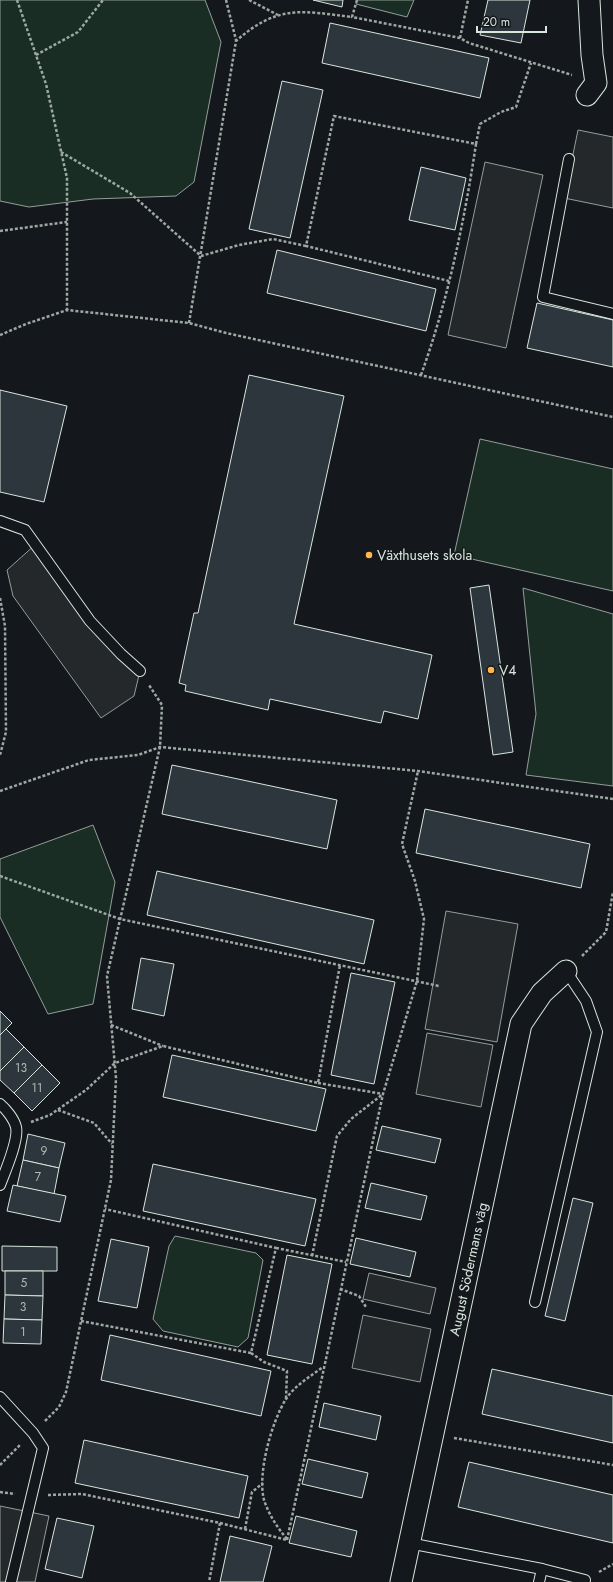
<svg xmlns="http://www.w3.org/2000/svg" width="613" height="1582" font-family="Jost,sans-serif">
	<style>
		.green { fill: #1a2d24; stroke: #939e99 }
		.parking { fill: #24282b; stroke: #939e99 }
		.building { fill: #2c363c; stroke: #d8e6dc }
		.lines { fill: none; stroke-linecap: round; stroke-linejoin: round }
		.service-casing { stroke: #d8e6dc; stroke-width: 12 }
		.minor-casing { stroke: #d8e6dc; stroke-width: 23 }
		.path { stroke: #9da8a2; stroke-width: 2.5; stroke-dasharray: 3 2; stroke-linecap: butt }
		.service { stroke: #14181c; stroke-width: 10 }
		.minor { stroke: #14181c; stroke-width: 21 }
		.poi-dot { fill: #ffb74d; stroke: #14181c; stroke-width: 1.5 }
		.labels { text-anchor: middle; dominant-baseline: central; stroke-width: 3; stroke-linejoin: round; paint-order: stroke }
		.number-label { font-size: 12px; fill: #adbab4 }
		.poi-label { font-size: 14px; fill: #d8e6dc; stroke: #14181c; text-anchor: start }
		.street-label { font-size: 14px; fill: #d8e6dc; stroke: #14181c }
	</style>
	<rect width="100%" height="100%" fill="#14181c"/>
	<g class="green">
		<polygon points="0,0 205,0 221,42 194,182 176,196 93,199 29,207 0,201"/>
		<polygon points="357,0 414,0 407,17 356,4"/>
		<polygon points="480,439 613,469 613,591 454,555"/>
		<polygon points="523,588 613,614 613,786 526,775 536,714"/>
		<polygon points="93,825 115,882 93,1004 48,1014 0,917 0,859"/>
		<polygon points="175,1236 256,1253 263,1260 248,1338 238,1347 163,1331 153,1319 169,1246"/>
	</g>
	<g class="parking">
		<polygon points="578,130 613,137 613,208 564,198"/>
		<polygon points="485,162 543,175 506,348 448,335"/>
		<polygon points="36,544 90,621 140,671 134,696 101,718 13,596 7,570"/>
		<polygon points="446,911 518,924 497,1042 425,1029"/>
		<polygon points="427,1033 493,1045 481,1107 416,1094"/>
		<polygon points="369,1273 436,1288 430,1314 363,1299"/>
		<polygon points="363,1315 431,1329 420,1382 352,1368"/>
		<polygon points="0,1506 49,1516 35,1582 0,1582"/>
	</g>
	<g class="building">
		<polygon points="313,0 343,0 342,7"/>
		<polygon points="488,0 530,0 521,43 480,35"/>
		<polygon points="330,23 489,58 480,98 322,63"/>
		<polygon points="282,81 323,90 290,238 249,229"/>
		<polygon points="421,167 466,178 455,230 409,220"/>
		<polygon points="277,250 436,289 426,331 267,293"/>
		<polygon points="537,303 613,320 613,367 527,348"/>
		<polygon points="249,375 344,396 294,624 432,655 418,719 384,711 381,723 270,699 268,710 185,691 186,685 179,683 194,613 198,613"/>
		<polygon points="0,390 67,406 44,502 0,492"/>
		<polygon points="489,585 513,752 493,755 470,588"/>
		<polygon points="172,765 337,800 327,849 162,814"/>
		<polygon points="425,809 590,844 581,888 416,853"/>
		<polygon points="157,871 374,920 364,964 147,915"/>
		<polygon points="141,958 174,964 164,1016 132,1009"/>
		<polygon points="351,973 395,982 374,1084 331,1075"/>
		<polygon points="0,1011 12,1023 0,1035"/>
		<polygon points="6,1029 24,1047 0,1071 0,1035"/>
		<polygon points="24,1047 42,1065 14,1093 0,1080 0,1071"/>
		<polygon points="172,1055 326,1089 316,1131 163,1097"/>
		<polygon points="42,1065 60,1083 32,1111 14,1093"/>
		<polygon points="382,1126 441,1139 435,1163 376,1150"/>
		<polygon points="28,1134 65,1143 59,1168 23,1160"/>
		<polygon points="23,1160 59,1168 54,1194 17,1186"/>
		<polygon points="153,1164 316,1199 305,1246 143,1211"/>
		<polygon points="371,1183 427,1196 421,1220 365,1208"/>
		<polygon points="13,1185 66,1196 60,1222 7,1211"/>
		<polygon points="573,1198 593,1203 565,1321 545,1316"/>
		<polygon points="356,1238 416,1252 410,1277 350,1264"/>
		<polygon points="111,1239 149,1247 137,1308 98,1301"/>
		<polygon points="2,1246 57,1247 57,1271 2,1271"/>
		<polygon points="287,1255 332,1264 312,1364 267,1355"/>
		<polygon points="5,1271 43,1271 43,1296 5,1295"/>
		<polygon points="5,1295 43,1296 42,1320 4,1319"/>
		<polygon points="4,1319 42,1320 41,1344 3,1343"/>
		<polygon points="110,1335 271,1371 261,1416 101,1380"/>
		<polygon points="492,1369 613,1396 613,1443 482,1414"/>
		<polygon points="324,1403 381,1416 376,1440 319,1427"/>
		<polygon points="84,1440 248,1476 239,1518 75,1483"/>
		<polygon points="308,1459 368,1473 362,1498 302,1484"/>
		<polygon points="469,1462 613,1495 613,1543 458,1507"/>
		<polygon points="296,1516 357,1531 351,1557 289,1543"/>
		<polygon points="57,1518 94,1526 82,1578 45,1569"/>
		<polygon points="230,1536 272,1546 263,1582 220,1582"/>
	</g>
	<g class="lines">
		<g class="service-casing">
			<g id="service">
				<polyline points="569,159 543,297 613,314"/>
				<polyline points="0,521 25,530 90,621 121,654 140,671"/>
				<path d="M0 1104C6 1109 14 1119 16 1127 19 1140 5 1172 0 1185"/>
				<polyline points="535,1302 597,1032 586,1001 566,971"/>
				<polyline points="0,1397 33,1433 43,1448 11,1582"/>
				<polyline points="409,1543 542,1569 585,1580"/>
				<polyline points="539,1582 542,1569"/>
			</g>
		</g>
		<g class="minor-casing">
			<g id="minor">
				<polyline points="587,95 596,83 592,55 589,0"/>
				<path id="s1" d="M401 1582 521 1024 542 993 566 971"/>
			</g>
		</g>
		<g class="path">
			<polyline points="17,0 46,84 67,178 67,310"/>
			<polyline points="226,0 236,40"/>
			<polyline points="249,0 278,15"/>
			<polyline points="357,0 352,17 460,38 469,43 572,75"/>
			<polyline points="460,38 468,0"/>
			<polyline points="36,55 78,32 103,0"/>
			<polyline points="476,144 480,124 501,112 516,107 531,63"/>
			<polyline points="61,152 130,193 201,256 239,245 273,239 306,246"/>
			<polyline points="0,231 67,222"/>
			<path d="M189 323 236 41C278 4 302 11 352 17"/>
			<polyline points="0,335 26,324 67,310 189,323 226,333 613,417"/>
			<path d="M421 375C448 300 464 223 476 144L334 116 306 246 449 281"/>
			<polyline points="0,598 5,626 6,732 0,755"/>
			<polyline points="0,791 89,760 138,755 160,747 418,771 613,799"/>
			<polyline points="0,876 120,919 439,986"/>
			<polyline points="582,956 606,932 613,892"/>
			<polyline points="111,1025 163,1046"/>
			<polyline points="318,1083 383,1094"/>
			<polyline points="58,1110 94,1123 112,1144"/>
			<polyline points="31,1122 50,1115 86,1090 115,1063 163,1046 318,1083 340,965"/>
			<polyline points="276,1248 346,1262"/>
			<polyline points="312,1256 337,1136 351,1119 383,1094"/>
			<polyline points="340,1289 359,1296 366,1307"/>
			<polyline points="81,1321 251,1353 276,1248 105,1209"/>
			<polyline points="251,1353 264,1362 287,1371 286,1399"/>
			<polyline points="45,1421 59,1407 66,1392 111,1180 116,1078 107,976 160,747 162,705 149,685"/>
			<polyline points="454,1438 613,1465"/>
			<polyline points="0,1465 21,1444"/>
			<polyline points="0,1492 15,1494"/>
			<polyline points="48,1495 82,1494 220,1523 209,1582"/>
			<polyline points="220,1523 287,1540"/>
			<polyline points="245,1529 252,1492 263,1483"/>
			<path d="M287 1539C277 1527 269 1515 264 1500 257 1473 272 1421 286 1399 294 1386 311 1376 323 1367"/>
			<polyline points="287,1540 383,1094 417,981 424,919 415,881 402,844 418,771"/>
			<polyline points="599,1572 613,1564"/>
		</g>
		<use href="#service" class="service"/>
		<use href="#minor" class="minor"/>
	</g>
	<g class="poi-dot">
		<circle cx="369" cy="555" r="4"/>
		<circle cx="491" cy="670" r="4"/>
	</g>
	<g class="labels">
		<g class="number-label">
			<text x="21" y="1068">13</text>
			<text x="37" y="1088">11</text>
			<text x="44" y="1151">9</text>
			<text x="38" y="1177">7</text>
			<text x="24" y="1283">5</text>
			<text x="23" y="1307">3</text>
			<text x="23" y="1332">1</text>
		</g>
		<g class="poi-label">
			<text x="377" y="555">Växthusets skola</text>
			<text x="499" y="670">V4</text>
		</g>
		<g class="street-label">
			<text stroke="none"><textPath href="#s1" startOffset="320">August Södermans väg</textPath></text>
		</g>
	</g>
	<path d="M477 26v6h69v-6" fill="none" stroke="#d8e6dc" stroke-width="2"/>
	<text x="483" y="26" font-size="12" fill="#d8e6dc" stroke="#14181c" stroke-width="3" paint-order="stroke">20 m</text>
</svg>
